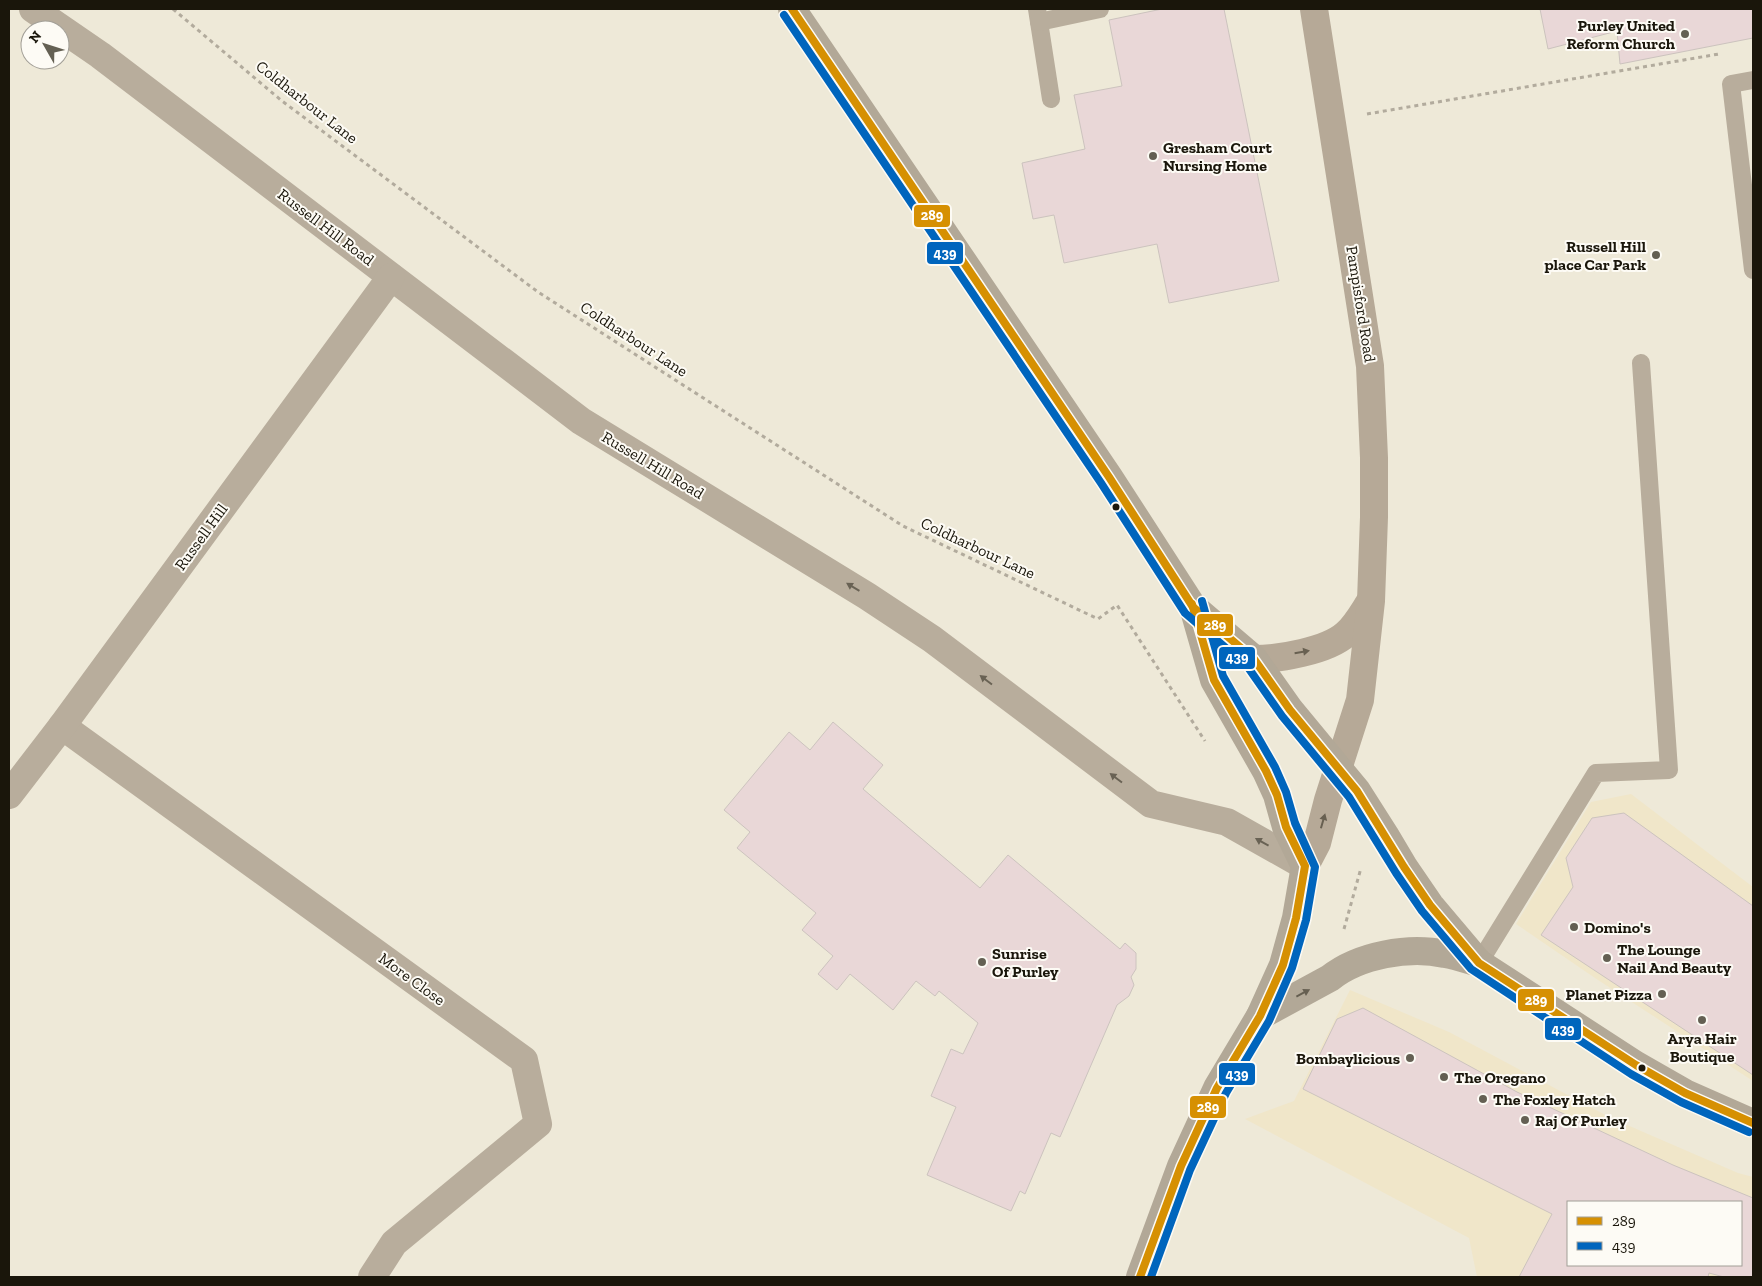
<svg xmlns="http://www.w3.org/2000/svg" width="1762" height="1286" font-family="'Zilla Slab',serif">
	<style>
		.built { fill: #f0e6c9; fill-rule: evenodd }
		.building { fill: #e9d7d7; stroke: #ccc3be; fill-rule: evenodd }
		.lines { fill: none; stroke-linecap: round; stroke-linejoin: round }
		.path { stroke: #b2ab9d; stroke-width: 3; stroke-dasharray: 4 4; stroke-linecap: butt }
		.lane { stroke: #b8ad9c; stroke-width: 18 }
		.street { stroke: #b8ad9c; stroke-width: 28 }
		.secondary { stroke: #b6a997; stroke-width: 28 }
		.highway { stroke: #b2a897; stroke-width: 28 }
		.bus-1-casing { stroke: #fdfbf5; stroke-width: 11 }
		.bus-2-casing { stroke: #fdfbf5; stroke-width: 11 }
		.bus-1 { stroke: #d69002; stroke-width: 8 }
		.bus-2 { stroke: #0065bd; stroke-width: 8 }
		.oneway { fill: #696254 }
		.oneway2 { fill: #686051 }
		.oneway3 { fill: #665f51 }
		.poi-dot { fill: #646053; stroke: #fdfbf5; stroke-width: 2 }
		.bus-dot { fill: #1a160b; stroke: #fdfbf5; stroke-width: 2 }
		.labels { text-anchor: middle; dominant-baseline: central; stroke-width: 4; stroke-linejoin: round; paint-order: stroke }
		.poi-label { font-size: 16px; font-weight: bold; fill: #1a160b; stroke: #fdfbf5; text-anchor: start }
		.street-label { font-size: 16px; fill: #1a160b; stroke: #fdfbf5 }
		.line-badge { stroke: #fdfbf5; stroke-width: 2 }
		.badge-label { font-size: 14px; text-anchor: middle; font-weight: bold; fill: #fff }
	</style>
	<rect width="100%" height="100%" fill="#eee9d8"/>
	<g class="built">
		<polygon points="1631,794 1753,887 1753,1081 1595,978 1516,924 1591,802"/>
		<path d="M1350 990 1449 1032 1611 1118 1738 1173 1753 1177V1277H1477L1469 1238 1245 1119 1294 1101ZM1568 1202H1741V1265H1568Z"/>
	</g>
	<g class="building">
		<polygon points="1162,9 1224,9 1279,281 1169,303 1157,244 1064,263 1054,215 1033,219 1022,163 1085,149 1074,95 1122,86 1109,20"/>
		<polygon points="1540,9 1753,9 1753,38 1620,64 1617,31 1548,49"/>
		<polygon points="833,722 883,765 863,789 980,888 1008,855 1120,949 1125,943 1136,953 1136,969 1131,977 1134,985 1129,996 1117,1005 1060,1137 1051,1133 1025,1194 1020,1191 1011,1211 927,1175 956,1107 931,1096 951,1049 963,1054 978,1023 939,991 935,996 916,981 893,1010 850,974 837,990 818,974 833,956 802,930 816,913 737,848 750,832 724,810 789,732 810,750"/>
		<polygon points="1624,813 1753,906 1753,1075 1541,935 1573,887 1566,858 1592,818"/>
		<path d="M1363 1008 1517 1092 1673 1165 1753 1198V1277H1724L1709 1273 1708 1277H1519L1552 1214 1303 1089 1337 1019ZM1568 1202H1741V1265H1568Z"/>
	</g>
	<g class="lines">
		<g class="path">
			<polyline points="173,9 282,101 538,292 903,526 1098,619 1117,605 1205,741"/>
			<polyline points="1367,114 1719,54"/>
			<polyline points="1344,929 1361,868"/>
		</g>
		<g class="lane">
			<polyline points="1037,9 1051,99"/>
			<polyline points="1039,22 1100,9"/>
			<polyline points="1753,80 1731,84 1753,270"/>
			<polyline points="1479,963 1596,773 1669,770 1641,363"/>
		</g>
		<g class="street">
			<polyline points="33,9 100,55 581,421 867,596 932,639 1151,804 1227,822 1305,866"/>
			<polyline points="62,726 524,1060 538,1124 394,1243 372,1277"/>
			<polyline points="9,795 62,726 391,277"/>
		</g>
		<g class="secondary">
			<path d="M1254 659C1279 659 1327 651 1346 634 1356 625 1362 614 1369 603"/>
			<polyline points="1305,866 1317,843 1328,800 1360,700 1371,601 1374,517 1374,458 1370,366 1314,9"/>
		</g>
		<g class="highway">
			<polyline points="792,9 1109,477 1193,607 1254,659 1290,710 1357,791 1385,835 1404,867 1430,905 1479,963 1636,1065 1685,1093 1753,1123"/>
			<path d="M1260 1016 1330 978C1359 955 1409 946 1445 954 1457 956 1468 960 1479 963"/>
			<polyline points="1140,1277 1181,1166 1217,1088 1260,1016 1283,965 1296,918 1305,866 1286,827 1277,795 1266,771 1214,680 1193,607"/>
		</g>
		<g class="bus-1-casing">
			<g id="bus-1">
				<polyline points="792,9 1109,477 1193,607 1254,659 1290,710 1357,791 1404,867 1430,905 1479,963 1636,1065 1685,1093 1753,1123"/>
				<polyline points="1140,1277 1181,1166 1217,1088 1260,1016 1283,965 1296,918 1305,866 1286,827 1277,795 1266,771 1214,680 1192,604"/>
			</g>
		</g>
		<g class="bus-2-casing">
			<g id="bus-2">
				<polyline points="784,15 1101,483 1185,613 1247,666 1282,716 1349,797 1396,873 1422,911 1471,969 1631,1074 1681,1102 1749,1132"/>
				<polyline points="1151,1277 1190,1170 1226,1093 1269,1021 1292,968 1306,920 1315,867 1295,823 1286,792 1275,767 1223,676 1202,601"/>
			</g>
		</g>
		<use href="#bus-1" class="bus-1"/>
		<use href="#bus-2" class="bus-2"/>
	</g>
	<defs><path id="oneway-solid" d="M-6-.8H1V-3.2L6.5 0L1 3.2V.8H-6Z" transform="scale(1.25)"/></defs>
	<g class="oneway">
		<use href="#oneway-solid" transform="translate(853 587) rotate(-149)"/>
		<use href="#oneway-solid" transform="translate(986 680) rotate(-143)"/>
		<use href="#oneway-solid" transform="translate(1116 778) rotate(-143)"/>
		<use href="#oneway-solid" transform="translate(1262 842) rotate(-151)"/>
	</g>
	<g class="oneway2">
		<use href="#oneway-solid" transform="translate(1302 652) rotate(-10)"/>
		<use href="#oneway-solid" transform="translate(1323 821) rotate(-74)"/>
	</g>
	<use class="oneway3" href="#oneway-solid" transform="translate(1303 993) rotate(-28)"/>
	<g class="poi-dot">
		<circle cx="1685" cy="34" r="5"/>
		<circle cx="1153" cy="156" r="5"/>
		<circle cx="1656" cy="255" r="5"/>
		<circle cx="1574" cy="927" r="5"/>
		<circle cx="1607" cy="958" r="5"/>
		<circle cx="982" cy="962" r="5"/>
		<circle cx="1662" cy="994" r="5"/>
		<circle cx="1702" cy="1020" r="5"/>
		<circle cx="1410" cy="1058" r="5"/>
		<circle cx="1444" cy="1077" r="5"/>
		<circle cx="1483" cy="1099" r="5"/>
		<circle cx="1525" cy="1120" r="5"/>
	</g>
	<g class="bus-dot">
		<circle cx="1116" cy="507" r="4.5"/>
		<circle cx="1642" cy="1068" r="4.5"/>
	</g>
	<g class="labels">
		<g class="poi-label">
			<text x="1675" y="25" text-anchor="end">Purley United<tspan x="1675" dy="18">Reform Church</tspan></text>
			<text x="1163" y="147">Gresham Court<tspan x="1163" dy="18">Nursing Home</tspan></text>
			<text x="1646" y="246" text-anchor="end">Russell Hill<tspan x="1646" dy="18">place Car Park</tspan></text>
			<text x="1584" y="927">Domino's</text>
			<text x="1617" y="949">The Lounge<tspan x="1617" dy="18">Nail And Beauty</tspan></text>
			<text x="992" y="953">Sunrise<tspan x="992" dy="18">Of Purley</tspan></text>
			<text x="1652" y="994" text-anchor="end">Planet Pizza</text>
			<text x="1702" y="1038" text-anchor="middle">Arya Hair<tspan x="1702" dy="18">Boutique</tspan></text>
			<text x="1400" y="1058" text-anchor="end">Bombaylicious</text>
			<text x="1454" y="1077">The Oregano</text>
			<text x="1493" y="1099">The Foxley Hatch</text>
			<text x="1535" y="1120">Raj Of Purley</text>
		</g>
		<g class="street-label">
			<text transform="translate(307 102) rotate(38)">Coldharbour Lane</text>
			<text transform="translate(326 227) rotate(37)">Russell Hill Road</text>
			<text transform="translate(1361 304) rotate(81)">Pampisford Road</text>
			<text transform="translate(634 339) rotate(33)">Coldharbour Lane</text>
			<text transform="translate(653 465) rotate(31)">Russell Hill Road</text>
			<text transform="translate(201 537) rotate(-54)">Russell Hill</text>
			<text transform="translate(978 548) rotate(25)">Coldharbour Lane</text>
			<text transform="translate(412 979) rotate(36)">More Close</text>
		</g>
	</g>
	<g class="line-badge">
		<rect x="913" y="204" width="38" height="24" rx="5" fill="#d69002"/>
		<rect x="926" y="241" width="38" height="24" rx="5" fill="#0065bd"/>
		<rect x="1196" y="613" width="38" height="24" rx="5" fill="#d69002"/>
		<rect x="1218" y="646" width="38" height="24" rx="5" fill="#0065bd"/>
		<rect x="1517" y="988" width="38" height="24" rx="5" fill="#d69002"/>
		<rect x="1544" y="1017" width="38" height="24" rx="5" fill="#0065bd"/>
		<rect x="1218" y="1062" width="38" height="24" rx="5" fill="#0065bd"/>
		<rect x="1189" y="1095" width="38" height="24" rx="5" fill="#d69002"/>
	</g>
	<g class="badge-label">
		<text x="932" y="220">289</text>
		<text x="945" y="258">439</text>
		<text x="1215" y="630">289</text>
		<text x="1237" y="662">439</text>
		<text x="1536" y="1005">289</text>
		<text x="1563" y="1034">439</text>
		<text x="1237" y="1079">439</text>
		<text x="1208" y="1112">289</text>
	</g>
	<rect width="1762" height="1286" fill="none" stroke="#1a160b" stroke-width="20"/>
	<rect x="1567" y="1201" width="175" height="65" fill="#fdfbf5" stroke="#a29f97"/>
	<rect x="1577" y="1217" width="25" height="8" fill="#d69002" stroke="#a29f97"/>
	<text x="1612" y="1226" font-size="15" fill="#1a160b">289</text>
	<rect x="1577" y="1242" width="25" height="8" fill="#0065bd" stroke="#a29f97"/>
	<text x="1612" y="1251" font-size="15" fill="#1a160b">439</text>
	<g transform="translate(45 45) rotate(309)"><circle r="24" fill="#fdfbf5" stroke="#a29f97"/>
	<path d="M0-4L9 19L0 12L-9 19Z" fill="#646053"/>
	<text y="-8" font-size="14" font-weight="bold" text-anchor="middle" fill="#1a160b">N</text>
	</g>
</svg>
